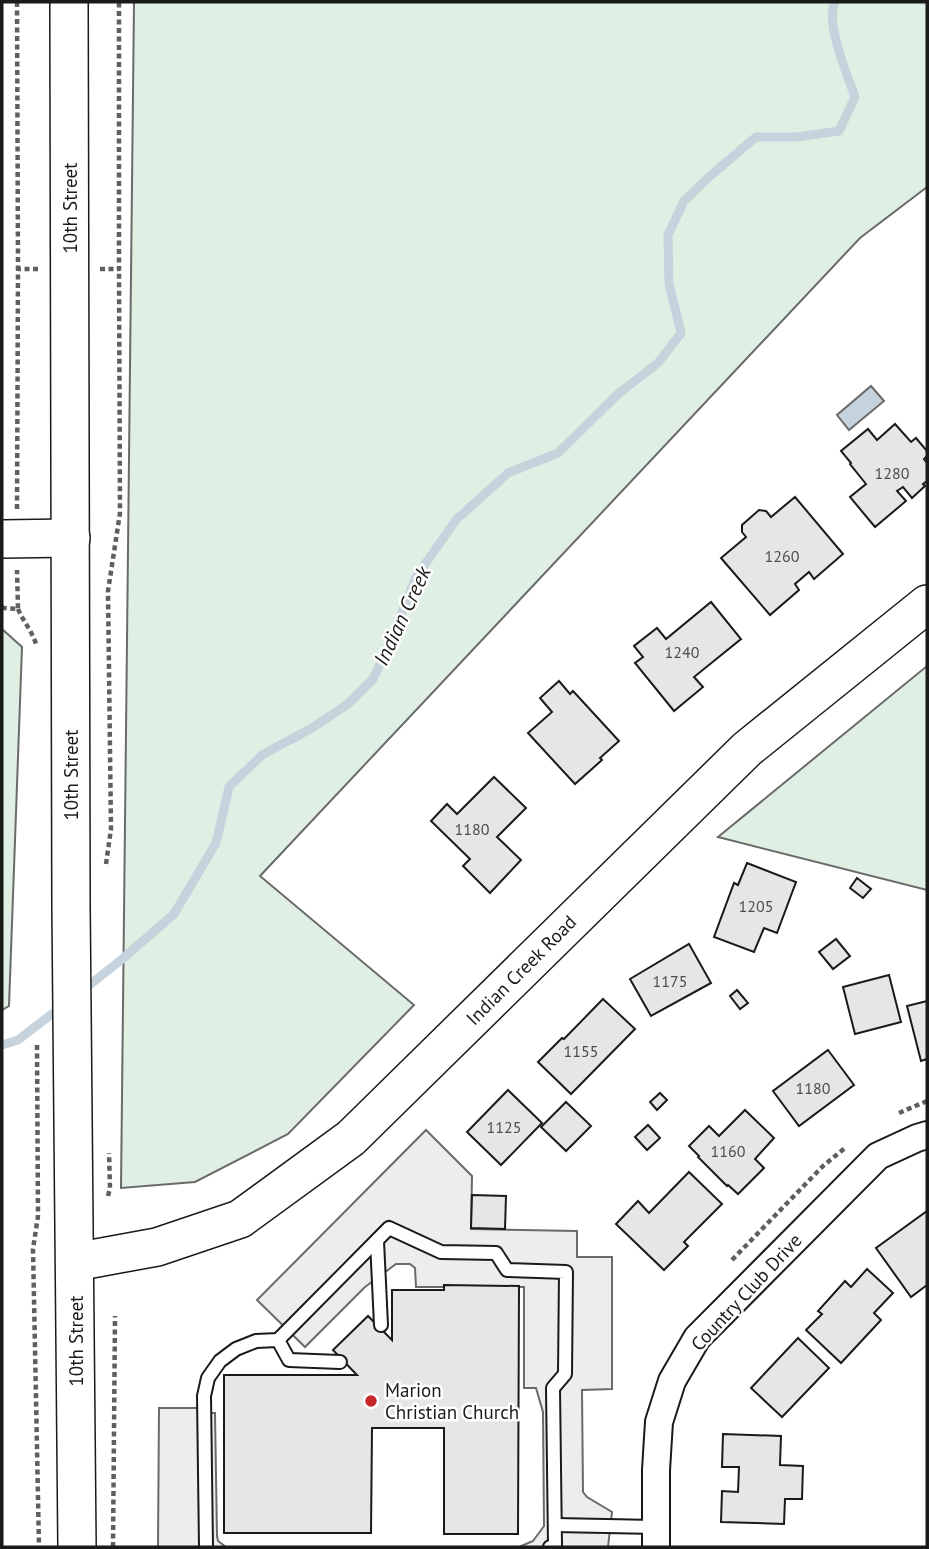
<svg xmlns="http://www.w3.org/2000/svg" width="929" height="1549" font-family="'PT Sans',sans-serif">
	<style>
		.green { fill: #e0efe3; stroke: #6a6a6a; stroke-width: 2 }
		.parking { fill: #ededed; stroke: #6a6a6a; stroke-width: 2 }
		.water { fill: #c6d2dc; stroke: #6a6a6a; stroke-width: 2 }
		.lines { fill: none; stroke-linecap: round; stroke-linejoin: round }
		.stream { stroke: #c6d2dc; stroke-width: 9 }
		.building { fill: #e6e6e6; stroke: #1a1a1a; stroke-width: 2 }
		.lane-casing { stroke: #1a1a1a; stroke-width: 16 }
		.street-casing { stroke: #1a1a1a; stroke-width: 30 }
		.secondary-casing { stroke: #1a1a1a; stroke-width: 40 }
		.path { stroke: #5f5f5f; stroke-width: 4.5; stroke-dasharray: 5 3.5; stroke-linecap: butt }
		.lane { stroke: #fff; stroke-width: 12 }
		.street { stroke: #fff; stroke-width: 26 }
		.secondary { stroke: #fff; stroke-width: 37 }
		.poi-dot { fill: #c62828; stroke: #fff; stroke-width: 2.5 }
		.labels { text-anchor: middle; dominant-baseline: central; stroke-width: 5; stroke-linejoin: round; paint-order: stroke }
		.number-label { font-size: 16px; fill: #4d4d4d }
		.street-label { font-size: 19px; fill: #1a1a1a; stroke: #fff }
		.poi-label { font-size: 19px; fill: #1a1a1a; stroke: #fff; text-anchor: start }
		.water-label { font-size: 21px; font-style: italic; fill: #1a1a1a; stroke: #fff }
	</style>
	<rect width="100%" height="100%" fill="#fff"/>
	<g class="green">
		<polygon points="134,2 927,2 927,187 860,238 260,876 414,1005 288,1134 195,1182 121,1188"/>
		<polygon points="2,629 22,647 9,1006 2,1010"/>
		<polygon points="927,666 927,890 718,837"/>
	</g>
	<g class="parking">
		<polygon points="426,1130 472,1176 471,1229 577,1231 577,1257 612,1257 612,1389 582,1390 583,1492 587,1497 612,1512 608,1547 519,1547 533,1541 544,1526 543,1412 536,1388 524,1388 524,1287 416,1287 415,1268 410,1264 396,1264 365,1287 305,1347 257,1300"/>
		<polygon points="159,1408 210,1408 211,1413 215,1413 217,1536 218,1541 226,1547 158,1547"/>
	</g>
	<polygon class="water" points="871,386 884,401 849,430 837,415"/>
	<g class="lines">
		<g class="stream">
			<path d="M83 990 121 960 174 914 216 843 229 787 262 755 312 728 348 704 373 679 390 643 416 577 456 520 508 473 558 453 618 394 658 363 681 333 669 284 668 235 684 201 710 176 756 137H796L839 131 855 97C847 74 825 23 835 2"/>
			<polyline points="2,1045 18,1040 61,1007"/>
		</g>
	</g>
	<g class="building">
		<polygon points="895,424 911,442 916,438 927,451 927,456 924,459 927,463 927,481 923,484 925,486 912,498 903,487 897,491 906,501 875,527 850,497 866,484 850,464 851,463 841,451 868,429 877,440"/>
		<polygon points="795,497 843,554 814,579 809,572 795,584 799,590 770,615 721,558 746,537 742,532 742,525 759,510 766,511 771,517"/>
		<polygon points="711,602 741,639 694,677 703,687 674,711 635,663 643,657 634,646 657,628 666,639"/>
		<polygon points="559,681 570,694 573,691 619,741 600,758 602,760 575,784 528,733 552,712 540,698"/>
		<polygon points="494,777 526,808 497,837 521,860 490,893 463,866 470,859 431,821 447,804 457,814"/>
		<polygon points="747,863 796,882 777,933 764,928 754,952 714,937 734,883 738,885"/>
		<polygon points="857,878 871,889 863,898 850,888"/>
		<polygon points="836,939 850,956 833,969 819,952"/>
		<polygon points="689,944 711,983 651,1016 630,979"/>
		<polygon points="889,975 901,1022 855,1034 843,987"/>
		<polygon points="737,990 748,1003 740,1009 730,996"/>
		<polygon points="603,999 635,1029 571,1094 538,1062 562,1038 564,1039"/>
		<polygon points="927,1001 927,1059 921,1061 907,1006"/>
		<polygon points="828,1050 854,1085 799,1126 773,1091"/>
		<polygon points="508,1090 542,1123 501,1165 467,1132"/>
		<polygon points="660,1093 667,1100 657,1110 650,1102"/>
		<polygon points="566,1102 591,1126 566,1151 541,1127"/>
		<polygon points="745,1110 774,1138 755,1159 764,1168 738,1194 728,1185 727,1186 698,1157 699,1156 689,1146 709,1126 719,1136"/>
		<polygon points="648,1125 660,1138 647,1150 635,1137"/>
		<polygon points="689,1172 722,1204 684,1242 688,1246 664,1270 616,1224 638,1201 649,1213"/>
		<polygon points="472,1195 506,1196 505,1229 471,1228"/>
		<polygon points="927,1211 927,1285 911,1297 876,1248"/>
		<polygon points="867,1269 893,1293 874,1313 881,1320 841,1363 806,1330 822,1314 818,1311 845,1281 851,1287"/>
		<polygon points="444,1285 519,1286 518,1534 444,1534 444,1428 372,1428 371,1533 224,1533 224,1375 357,1375 333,1350 368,1316 392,1340 392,1290 444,1290"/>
		<polygon points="798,1338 829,1368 782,1417 751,1388"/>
		<polygon points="723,1434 781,1436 780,1465 803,1466 802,1499 785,1499 784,1524 721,1522 722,1491 738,1492 739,1467 722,1467"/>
	</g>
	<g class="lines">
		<g class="lane-casing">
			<g id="lane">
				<polyline points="377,1241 381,1325"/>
				<polyline points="278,1340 289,1360 340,1362"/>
				<polyline points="555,1525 656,1527"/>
				<polyline points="206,1547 204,1396 208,1378 220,1361 236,1349 256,1341 278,1340 389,1228 441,1252 496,1253 507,1270 566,1272 565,1374 553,1388 555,1545 550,1547"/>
			</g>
		</g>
		<g class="street-casing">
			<polyline id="street" points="656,1547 656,1470 659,1422 672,1381 697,1338 878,1156 917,1138 927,1135"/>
		</g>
		<g class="secondary-casing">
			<g id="secondary">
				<polyline points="69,2 71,906 77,1547"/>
				<polyline points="2,539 71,538"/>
				<polyline points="75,1262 157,1247 240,1219 351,1138 747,749 927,604"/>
			</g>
		</g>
		<g class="path">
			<polyline points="17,2 18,269"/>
			<polyline points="100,269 119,269 119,2"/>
			<polyline points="17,509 18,269 39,269"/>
			<polyline points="2,607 4,608 18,609 17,570"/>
			<path d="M18 609C23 621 32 631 36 644"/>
			<polyline points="106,864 111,829 108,591 120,513 119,269"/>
			<polyline points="37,1045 38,1216 33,1249 39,1547"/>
			<polyline points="899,1113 927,1101"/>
			<polyline points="108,1196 110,1188 109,1153"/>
			<polyline points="732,1260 823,1166 845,1148"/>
			<polyline points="113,1547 115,1316"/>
		</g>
		<use href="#lane" class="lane"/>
		<use href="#street" class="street"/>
		<use href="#secondary" class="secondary"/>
	</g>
	<circle class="poi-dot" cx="371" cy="1401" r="7"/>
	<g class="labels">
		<g class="number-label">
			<text x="892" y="473">1280</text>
			<text x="782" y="556">1260</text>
			<text x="682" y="652">1240</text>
			<text x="472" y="829">1180</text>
			<text x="756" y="906">1205</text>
			<text x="670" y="981">1175</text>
			<text x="581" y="1051">1155</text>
			<text x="813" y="1088">1180</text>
			<text x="504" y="1127">1125</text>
			<text x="728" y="1151">1160</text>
		</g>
		<g class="street-label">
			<text transform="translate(70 208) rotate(-90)">10th Street</text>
			<text transform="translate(71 775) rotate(-90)">10th Street</text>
			<text transform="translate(521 970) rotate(-45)">Indian Creek Road</text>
			<text transform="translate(746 1292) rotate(-47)">Country Club Drive</text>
			<text transform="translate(76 1341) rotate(-90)">10th Street</text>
		</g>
		<g class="poi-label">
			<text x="385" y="1390">Marion<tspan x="385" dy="22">Christian Church</tspan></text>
		</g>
		<g class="water-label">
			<text transform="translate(402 616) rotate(-65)">Indian Creek</text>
		</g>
	</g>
	<rect width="929" height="1549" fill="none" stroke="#1a1a1a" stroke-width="7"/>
</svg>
